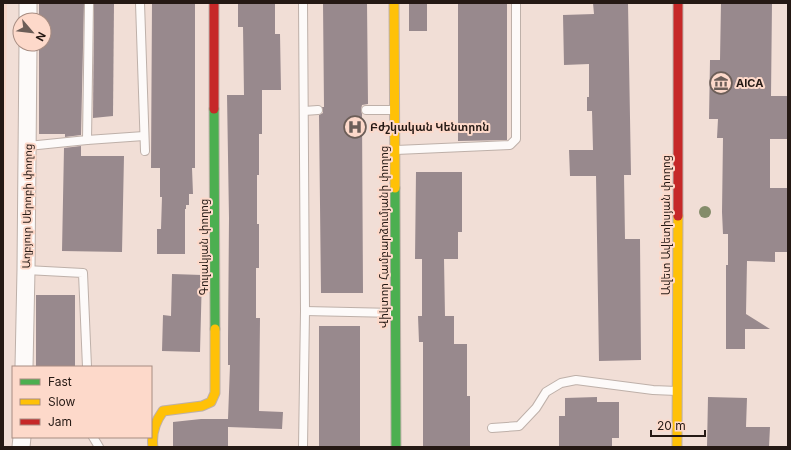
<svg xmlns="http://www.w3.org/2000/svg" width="791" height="450" font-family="Inter,'Noto Sans Armenian',sans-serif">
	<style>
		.built { fill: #f6d6c8 }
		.building { fill: #98898d }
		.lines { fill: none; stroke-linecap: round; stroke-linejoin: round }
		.lane-casing { stroke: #beb0a9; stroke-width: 10 }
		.street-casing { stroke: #beb0a9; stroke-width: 19 }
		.fast-casing { stroke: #beb0a9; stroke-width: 11 }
		.slow-casing { stroke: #beb0a9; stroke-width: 11 }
		.jam-casing { stroke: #beb0a9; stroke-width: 11 }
		.lane { stroke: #fdfaf9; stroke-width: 8 }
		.street { stroke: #fdfaf9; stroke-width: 17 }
		.fast { stroke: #4caf50; stroke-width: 9 }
		.slow { stroke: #ffc107; stroke-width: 9 }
		.jam { stroke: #c62828; stroke-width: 9 }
		.tree { fill: #848c6a }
		.labels { text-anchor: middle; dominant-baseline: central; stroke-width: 4; stroke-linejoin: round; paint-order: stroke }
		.poi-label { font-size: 11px; font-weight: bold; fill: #251914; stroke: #fdd9ca; text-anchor: start }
		.street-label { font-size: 11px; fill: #251914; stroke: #fdd9ca }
	</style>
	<rect width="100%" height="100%" fill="#f1ded6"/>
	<polygon class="built" points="3,3 7,3 3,351"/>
	<g class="building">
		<polygon points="39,3 84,3 81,135 65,137 65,134 39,134 39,44 44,44 44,20 39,20"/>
		<polygon points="94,3 114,3 113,116 93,118"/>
		<polygon points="152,3 195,3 195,168 192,168 193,194 189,194 189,205 186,205 186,209 185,209 185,254 157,254 157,229 161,229 162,197 160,197 160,168 151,168"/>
		<polygon points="238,3 275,3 275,34 280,34 281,90 262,90 262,134 259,134 259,175 257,175 257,224 259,224 259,268 256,268 256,318 260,318 259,411 283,412 282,429 228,427 228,447 173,447 173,422 201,419 228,419 230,365 228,365 228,341 229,218 227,95 244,95 243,27 238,27"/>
		<polygon points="323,3 367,3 368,104 362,105 361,110 362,114 363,293 321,293 319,115 323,113 322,107 324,107"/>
		<rect x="409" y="3" width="18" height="28"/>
		<polygon points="458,3 507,3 507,140 458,141"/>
		<polygon points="593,3 628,3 631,175 624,175 625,239 640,239 641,360 599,361 596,176 570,176 569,150 593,150 592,111 587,111 587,97 589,97 589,64 564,65 563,15 594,14"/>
		<polygon points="721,3 772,3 771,96 788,96 788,139 770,139 770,188 787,188 788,252 775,252 775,262 747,261 746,314 770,329 745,329 745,349 726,349 726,265 728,265 728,234 723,234 722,212 723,138 717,138 718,119 709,119 710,60 720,60"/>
		<polygon points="81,146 81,156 124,156 122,252 62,251 64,148"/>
		<polygon points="416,172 462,172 462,232 458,232 458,259 444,259 445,316 454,316 454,344 467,344 467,396 470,396 470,447 423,447 423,342 419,342 418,316 422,316 422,259 415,259"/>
		<polygon points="172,274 202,275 200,352 162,351 163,315 171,316"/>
		<rect x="36" y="295" width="39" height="72"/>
		<rect x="319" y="326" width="41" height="121"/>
		<polygon points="597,397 597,402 619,402 619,438 612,438 612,447 559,447 559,416 565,416 565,398"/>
		<polygon points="708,397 747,398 746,427 770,427 769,447 707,447"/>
	</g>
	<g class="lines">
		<g class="lane-casing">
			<g id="lane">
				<polyline points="140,3 145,151"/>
				<polyline points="303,3 305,311 303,447"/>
				<polyline points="366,110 394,110"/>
				<polyline points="304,111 318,110"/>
				<polyline points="87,140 144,136"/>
				<polyline points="28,146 87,140 89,3"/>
				<polyline points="396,150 510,145 516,139 516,3"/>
				<polyline points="26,270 83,273 87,367"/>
				<polyline points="305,311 395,313"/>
				<polyline points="492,428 519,426 536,408 546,392 561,383 576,380 653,390 677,391"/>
				<polyline points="93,437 99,447"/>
			</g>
		</g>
		<g class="street-casing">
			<g id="street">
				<polyline points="28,20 28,3"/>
				<polyline points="24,367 26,270 28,44"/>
				<polyline points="21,447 22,437"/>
			</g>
		</g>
		<g class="fast-casing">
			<g id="fast">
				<polyline points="214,109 215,329"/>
				<polyline points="395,188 396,447"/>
			</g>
		</g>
		<g class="slow-casing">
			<g id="slow">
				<polyline points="394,3 395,188"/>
				<path d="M153 447C151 433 155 422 163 411L202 406 211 402 215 393V329"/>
				<polyline points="677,447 678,216"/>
			</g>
		</g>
		<g class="jam-casing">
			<g id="jam">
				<polyline points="214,3 214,109"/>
				<polyline points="678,216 678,3"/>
			</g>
		</g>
		<use href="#lane" class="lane"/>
		<use href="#street" class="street"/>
		<use href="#fast" class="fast"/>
		<use href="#slow" class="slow"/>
		<use href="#jam" class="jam"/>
	</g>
	<circle class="tree" cx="705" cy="212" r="6"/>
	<defs>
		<g id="museum-ring" transform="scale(1.15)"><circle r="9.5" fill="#fdd9ca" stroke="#6c5e58" stroke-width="1.5"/><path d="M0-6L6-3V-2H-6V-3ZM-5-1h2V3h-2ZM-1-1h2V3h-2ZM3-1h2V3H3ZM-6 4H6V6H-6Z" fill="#6c5e58"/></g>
		<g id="hospital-ring" transform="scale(1.15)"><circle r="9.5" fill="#fdd9ca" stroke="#6c5e58" stroke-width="1.5"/><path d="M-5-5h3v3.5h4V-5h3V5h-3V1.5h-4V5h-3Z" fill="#6c5e58"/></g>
	</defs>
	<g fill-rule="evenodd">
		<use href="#museum-ring" x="721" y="83"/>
		<use href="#hospital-ring" x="355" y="127"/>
	</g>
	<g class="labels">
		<g class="poi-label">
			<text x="736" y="83">AICA</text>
			<text x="370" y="127">Բժշկական Կենտրոն</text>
		</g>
		<g class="street-label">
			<text transform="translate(27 206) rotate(-89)">Աղբյուր Սերոբի փողոց</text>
			<text transform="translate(666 225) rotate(-90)">Ավետ Ավետիսյան փողոց</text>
			<text transform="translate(384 237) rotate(-90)">Վիկտոր Համբարձումյանի փողոց</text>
			<text transform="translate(204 247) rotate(-90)">Գուլակյան փողոց</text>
		</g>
	</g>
	<rect width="791" height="450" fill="none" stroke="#251914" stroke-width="8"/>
	<rect x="12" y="366" width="140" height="72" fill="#fdd9ca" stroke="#a78c81"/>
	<rect x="20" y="379" width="20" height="6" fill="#4caf50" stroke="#a78c81"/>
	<text x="48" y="386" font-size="12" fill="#251914">Fast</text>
	<rect x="20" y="399" width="20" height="6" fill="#ffc107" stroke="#a78c81"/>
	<text x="48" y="406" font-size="12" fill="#251914">Slow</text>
	<rect x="20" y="419" width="20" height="6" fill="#c62828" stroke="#a78c81"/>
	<text x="48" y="426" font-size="12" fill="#251914">Jam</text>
	<g transform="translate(32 32) rotate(118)"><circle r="19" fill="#fdd9ca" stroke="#a78c81"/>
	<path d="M0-3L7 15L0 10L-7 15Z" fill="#6c5e58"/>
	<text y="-6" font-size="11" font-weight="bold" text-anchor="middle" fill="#251914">N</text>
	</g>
	<path d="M651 430v6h54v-6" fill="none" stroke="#251914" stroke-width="2"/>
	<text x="657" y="430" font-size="12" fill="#251914" stroke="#fdd9ca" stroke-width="3" paint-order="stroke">20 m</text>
</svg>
